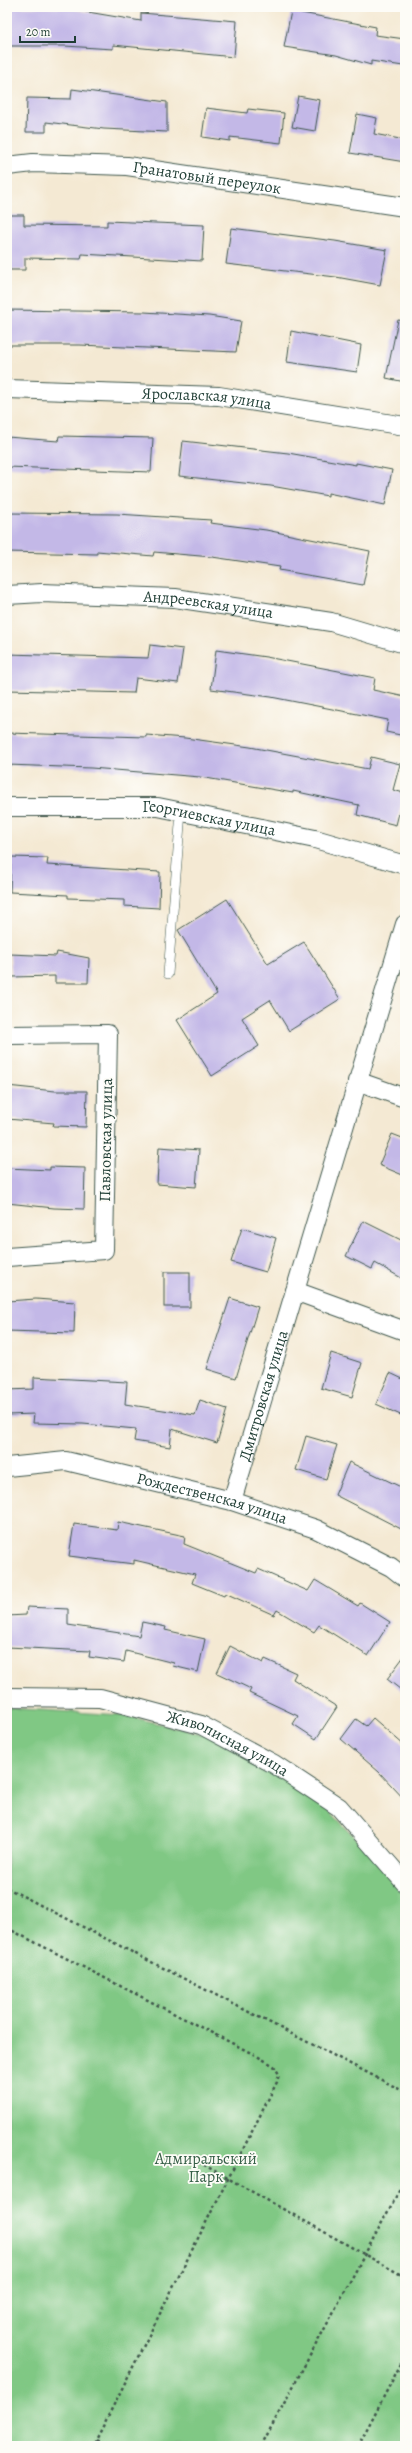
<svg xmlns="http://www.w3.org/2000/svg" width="412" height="2453" font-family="Alegreya,serif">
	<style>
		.green { fill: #80c884; stroke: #50825c }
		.building { fill: #c3b8e7 }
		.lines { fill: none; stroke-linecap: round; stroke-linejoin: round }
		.lane-casing { stroke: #3f574c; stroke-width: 10 }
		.street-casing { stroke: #3f574c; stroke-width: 20 }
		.path { stroke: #3f574c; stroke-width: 2.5; stroke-dasharray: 3 3; stroke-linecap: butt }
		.lane { stroke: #fff; stroke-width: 9 }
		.street { stroke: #fff; stroke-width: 18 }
		.labels { text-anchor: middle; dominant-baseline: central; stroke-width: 3.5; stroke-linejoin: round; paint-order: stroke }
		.street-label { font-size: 16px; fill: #1f3d34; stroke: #fdfcf7 }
		.park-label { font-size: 16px; fill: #376048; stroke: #fdfcf7 }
	</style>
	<rect width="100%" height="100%" fill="#fdfcf7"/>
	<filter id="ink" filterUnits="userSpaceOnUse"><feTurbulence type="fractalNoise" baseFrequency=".025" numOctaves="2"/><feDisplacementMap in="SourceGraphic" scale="8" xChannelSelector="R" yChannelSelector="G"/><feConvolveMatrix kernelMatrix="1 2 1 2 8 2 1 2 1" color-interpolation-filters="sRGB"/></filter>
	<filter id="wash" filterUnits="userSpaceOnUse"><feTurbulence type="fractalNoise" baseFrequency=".012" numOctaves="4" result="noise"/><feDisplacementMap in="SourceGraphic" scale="16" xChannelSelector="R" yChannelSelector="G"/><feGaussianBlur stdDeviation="0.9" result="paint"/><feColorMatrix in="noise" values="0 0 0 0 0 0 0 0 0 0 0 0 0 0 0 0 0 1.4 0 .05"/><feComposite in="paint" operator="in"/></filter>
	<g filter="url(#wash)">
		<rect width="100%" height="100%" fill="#f4e9d3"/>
		<polygon class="green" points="7,1708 123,1715 211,1736 319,1800 405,1889 405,2446 7,2446"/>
		<g id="blocks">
			<g class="building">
				<polygon points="7,7 64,8 141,21 141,13 237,21 234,57 113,45 113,49 65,46 7,46"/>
				<polygon points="291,11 376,27 375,35 405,39 403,66 371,61 371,65 336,55 284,47"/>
				<polygon points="72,89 167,102 167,132 104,129 46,122 46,132 26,132 27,98 71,99"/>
				<polygon points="298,96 320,100 315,131 292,127"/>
				<polygon points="206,108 247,113 248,109 284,113 281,143 230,137 230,141 202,137"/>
				<polygon points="357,114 377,118 374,134 405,140 405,162 350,153"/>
				<polygon points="7,215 24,215 24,225 107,226 107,221 204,225 202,261 82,254 81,259 25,258 25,270 7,270"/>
				<polygon points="231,228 335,241 387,250 380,285 336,277 226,264"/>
				<polygon points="7,310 144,312 209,316 241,321 236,352 80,345 7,345"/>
				<polygon points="398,320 405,321 405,382 386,378"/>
				<polygon points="291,331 361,345 357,372 287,362"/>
				<polygon points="59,436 153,438 151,472 7,467 7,437 58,441"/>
				<polygon points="183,441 288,453 356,465 356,463 392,470 385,505 328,493 328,496 271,486 179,476"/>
				<polygon points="7,513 117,514 211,520 210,523 266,530 370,551 363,585 279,570 280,567 212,557 154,552 153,556 97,551 97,554 7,552"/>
				<polygon points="150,645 183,649 178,683 136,678 134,693 7,690 7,654 148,658"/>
				<polygon points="216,650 266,657 375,678 373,690 405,697 405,736 386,732 388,720 271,697 211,689"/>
				<polygon points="7,733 146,737 146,735 185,738 250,747 368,769 371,757 400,764 393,790 404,793 396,825 357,815 359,805 293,791 293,793 200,777 91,768 7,765"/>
				<polygon points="11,857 48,858 47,865 160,872 159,908 124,906 124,900 68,898 68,895 10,892"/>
				<polygon points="227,899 268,964 304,942 340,999 289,1031 270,1000 242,1018 259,1046 212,1076 177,1020 217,994 178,930"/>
				<polygon points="57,952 89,958 88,983 55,983 55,976 12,977 10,954 56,956"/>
				<polygon points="7,1086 55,1091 87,1091 86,1127 53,1126 54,1123 7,1119"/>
				<polygon points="392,1134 405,1139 405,1176 379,1165"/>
				<polygon points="159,1147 199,1150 196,1187 157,1184"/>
				<polygon points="50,1167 85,1168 84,1209 54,1208 7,1203 7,1168 50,1170"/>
				<polygon points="363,1221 405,1242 405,1280 375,1263 372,1269 346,1256"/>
				<polygon points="242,1228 276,1238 266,1272 231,1262"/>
				<rect x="164" y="1272" width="26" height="35"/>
				<polygon points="230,1298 258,1307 236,1378 207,1369"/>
				<polygon points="36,1299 75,1302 74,1333 7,1331 7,1301"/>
				<polygon points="331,1353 362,1363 352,1397 321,1388"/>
				<polygon points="390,1373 405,1380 405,1417 376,1404"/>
				<polygon points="34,1377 127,1382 125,1404 195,1415 200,1400 227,1409 217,1443 172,1429 170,1447 134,1441 136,1429 83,1424 33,1423 34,1414 7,1415 7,1390 34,1389"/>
				<polygon points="306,1436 337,1445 326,1479 296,1470"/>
				<polygon points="349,1462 405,1489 405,1531 335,1495"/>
				<polygon points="118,1522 185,1536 184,1544 256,1573 258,1569 308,1591 315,1580 358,1606 360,1603 390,1622 368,1656 319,1625 314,1632 277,1610 274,1615 225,1593 224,1596 192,1583 195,1574 134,1560 134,1564 69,1556 74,1524 117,1530"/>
				<polygon points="27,1607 68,1609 68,1625 139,1636 142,1622 166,1627 165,1630 205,1639 198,1672 173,1666 174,1663 126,1651 124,1662 89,1657 90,1651 7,1647 7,1616 26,1615"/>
				<polygon points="230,1646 263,1663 265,1659 296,1673 293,1679 337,1707 316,1739 293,1724 298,1716 249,1693 251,1689 217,1673"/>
				<polygon points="405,1655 405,1693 387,1679"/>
				<polygon points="373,1718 405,1746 405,1800 379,1772 341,1739 356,1719 366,1726"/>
			</g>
		</g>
	</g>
	<g filter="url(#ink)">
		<use href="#blocks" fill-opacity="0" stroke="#3f574c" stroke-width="1"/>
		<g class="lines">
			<g class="lane-casing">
				<polyline id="lane" points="168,974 181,812"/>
			</g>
			<g class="street-casing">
				<g id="street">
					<path id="s1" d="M7 166 33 163 127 166 405 207"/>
					<path id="s2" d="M7 389 219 396 405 426"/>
					<path id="s3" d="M7 595 42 593 175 598 331 622 405 644"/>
					<path id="s4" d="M7 807H158L315 839 405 865"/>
					<polyline points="7,1035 108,1034 104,1250 7,1257"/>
					<polyline points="357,1081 405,1098"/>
					<polyline points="295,1291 405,1331"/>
					<path id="s5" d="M7 1467 66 1461 232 1501 316 1529 391 1567 405 1578"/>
					<path id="s6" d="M232 1501 405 924"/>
					<path id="s7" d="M7 1697 100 1698 201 1725 274 1764 339 1807 405 1883"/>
				</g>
			</g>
			<g class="path">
				<polyline points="7,1888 405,2092"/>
				<polyline points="7,1928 255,2055 274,2066 279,2074 277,2082 93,2446"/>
				<polyline points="188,2156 405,2277"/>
				<polyline points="96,2440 107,2446"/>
				<polyline points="261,2446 405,2180"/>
				<polyline points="358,2446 405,2356"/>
			</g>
			<use href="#lane" class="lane"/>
			<use href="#street" class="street"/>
		</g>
	</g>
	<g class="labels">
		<g class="street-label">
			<text stroke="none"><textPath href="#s1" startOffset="201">Гранатовый переулок</textPath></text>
			<text stroke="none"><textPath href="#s2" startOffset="200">Ярославская улица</textPath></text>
			<text stroke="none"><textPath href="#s3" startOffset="202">Андреевская улица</textPath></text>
			<text stroke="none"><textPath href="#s4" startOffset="203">Георгиевская улица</textPath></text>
			<text transform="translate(106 1140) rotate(-89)">Павловская улица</text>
			<text stroke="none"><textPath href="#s6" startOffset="110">Дмитровская улица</textPath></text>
			<text stroke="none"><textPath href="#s5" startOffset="210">Рождественская улица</textPath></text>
			<text stroke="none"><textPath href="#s7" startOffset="229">Живописная улица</textPath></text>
		</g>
		<g class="park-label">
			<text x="206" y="2159">Адмиральский<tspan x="206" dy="18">Парк</tspan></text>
		</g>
	</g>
	<rect width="412" height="2453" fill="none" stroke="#fdfcf7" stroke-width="24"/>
	<path d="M20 36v6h55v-6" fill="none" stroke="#1f3d34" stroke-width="2"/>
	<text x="26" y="36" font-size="12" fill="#1f3d34" stroke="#fdfcf7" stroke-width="3" paint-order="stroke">20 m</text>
</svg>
